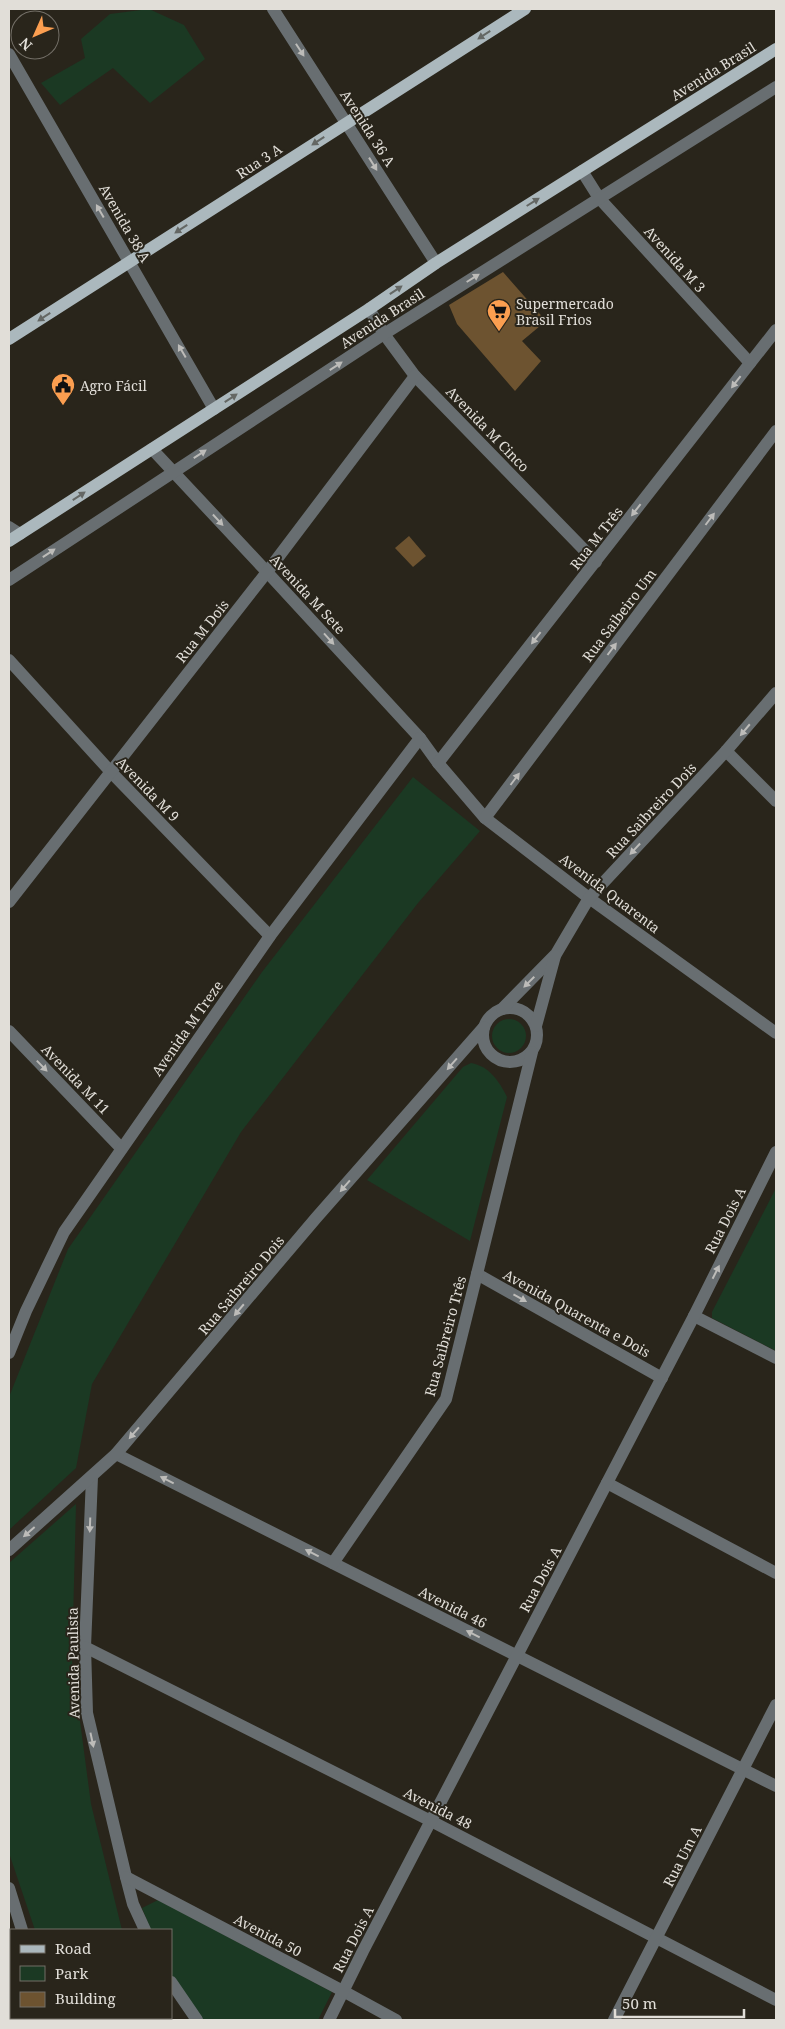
<svg xmlns="http://www.w3.org/2000/svg" width="785" height="2029" font-family="'Noto Serif',serif">
	<style>
		.green { fill: #1b3923 }
		.building { fill: #6d5330 }
		.lines { fill: none; stroke-linecap: round; stroke-linejoin: round }
		.minor { stroke: #686e71; stroke-width: 12 }
		.major { stroke: #abb8bd; stroke-width: 12 }
		.oneway { fill: #646764 }
		.oneway2 { fill: #bdbcb9 }
		.labels { text-anchor: middle; dominant-baseline: central; stroke-width: 4; stroke-linejoin: round; paint-order: stroke }
		.street-label { font-size: 14px; fill: #e1ded8; stroke: #29251b }
		.poi-label { font-size: 14px; fill: #e1ded8; stroke: #29251b; text-anchor: start }
	</style>
	<rect width="100%" height="100%" fill="#29251b"/>
	<g class="green">
		<polygon points="149,9 184,25 205,59 150,103 113,68 60,105 41,83 85,58 81,39 110,14"/>
		<polygon points="413,777 480,831 418,903 241,1132 92,1384 76,1468 9,1530 9,1397 68,1249 262,972"/>
		<circle cx="509" cy="1036" r="17"/>
		<path d="M471 1063C489 1066 499 1081 507 1097L470 1241 367 1180 463 1067Z"/>
		<polygon points="776,1188 776,1351 712,1318 712,1312"/>
		<polygon points="76,1504 72,1661 91,1804 122,1930 35,1930 9,1853 9,1563"/>
		<polygon points="158,1900 332,1992 318,2020 202,2020 171,1975 171,1930 151,1930 142,1908"/>
		<polygon points="11,2011 11,2018 138,2018 138,2020 9,2020"/>
	</g>
	<g class="building">
		<polygon points="503,272 546,321 522,341 541,361 515,391 457,324 449,305"/>
		<polygon points="409,536 426,556 413,567 395,548"/>
	</g>
	<g class="lines">
		<g class="minor">
			<polyline points="273,9 436,263"/>
			<polyline points="9,54 214,409"/>
			<polyline points="582,171 599,198 750,363"/>
			<polyline points="369,309 384,334 415,376 596,562"/>
			<polyline points="152,449 267,572 420,738 438,763 485,818 589,898 776,1033"/>
			<polyline points="9,527 20,534"/>
			<polyline points="9,580 384,334 776,87"/>
			<polyline points="9,660 110,771 270,936"/>
			<polyline points="726,751 776,801"/>
			<polyline points="438,763 776,330"/>
			<polyline points="485,818 776,431"/>
			<polyline points="9,902 267,572 415,376"/>
			<circle cx="510" cy="1035" r="27"/>
			<polyline points="502,1009 556,954 589,898 726,751 776,693"/>
			<polyline points="536,1026 555,956"/>
			<polyline points="9,1031 121,1148"/>
			<polyline points="477,1274 662,1378"/>
			<polyline points="694,1316 776,1358"/>
			<polyline points="9,1353 26,1311 64,1232 270,936 420,738"/>
			<polyline points="116,1454 776,1786"/>
			<polyline points="92,1477 85,1647 87,1713 126,1877 133,1904 145,1930"/>
			<polyline points="607,1483 776,1573"/>
			<polyline points="9,1550 116,1454 316,1218 484,1027"/>
			<polyline points="333,1563 446,1399 532,1052"/>
			<polyline points="85,1647 431,1821 776,2000"/>
			<polyline points="126,1877 343,1991 396,2020"/>
			<polyline points="9,1888 22,1930"/>
			<polyline points="171,1982 197,2020"/>
			<polyline points="9,2000 11,1991"/>
			<polyline points="150,2018 151,2020"/>
			<polyline points="329,2020 363,1951 694,1316 776,1152"/>
			<polyline points="614,2020 776,1705"/>
		</g>
		<g class="major">
			<polyline points="9,339 525,9"/>
			<polyline points="9,541 369,309 436,263 776,49"/>
		</g>
	</g>
	<defs><path id="oneway-solid" d="M-6-.8H1V-3.2L6.5 0L1 3.2V.8H-6Z" transform="scale(1.25)"/></defs>
	<g class="oneway">
		<use href="#oneway-solid" transform="translate(484 35) rotate(147)"/>
		<use href="#oneway-solid" transform="translate(318 141) rotate(147)"/>
		<use href="#oneway-solid" transform="translate(533 202) rotate(-32)"/>
		<use href="#oneway-solid" transform="translate(181 229) rotate(147)"/>
		<use href="#oneway-solid" transform="translate(396 290) rotate(-34)"/>
		<use href="#oneway-solid" transform="translate(44 317) rotate(147)"/>
		<use href="#oneway-solid" transform="translate(231 398) rotate(-33)"/>
		<use href="#oneway-solid" transform="translate(79 496) rotate(-33)"/>
	</g>
	<g class="oneway2">
		<use href="#oneway-solid" transform="translate(300 50) rotate(57)"/>
		<use href="#oneway-solid" transform="translate(373 164) rotate(58)"/>
		<use href="#oneway-solid" transform="translate(100 211) rotate(-120)"/>
		<use href="#oneway-solid" transform="translate(473 278) rotate(-32)"/>
		<use href="#oneway-solid" transform="translate(182 351) rotate(-120)"/>
		<use href="#oneway-solid" transform="translate(336 366) rotate(-33)"/>
		<use href="#oneway-solid" transform="translate(736 382) rotate(128)"/>
		<use href="#oneway-solid" transform="translate(200 454) rotate(-33)"/>
		<use href="#oneway-solid" transform="translate(636 510) rotate(128)"/>
		<use href="#oneway-solid" transform="translate(710 519) rotate(-53)"/>
		<use href="#oneway-solid" transform="translate(218 520) rotate(47)"/>
		<use href="#oneway-solid" transform="translate(49 553) rotate(-34)"/>
		<use href="#oneway-solid" transform="translate(536 638) rotate(128)"/>
		<use href="#oneway-solid" transform="translate(329 639) rotate(48)"/>
		<use href="#oneway-solid" transform="translate(612 649) rotate(-53)"/>
		<use href="#oneway-solid" transform="translate(745 730) rotate(130)"/>
		<use href="#oneway-solid" transform="translate(515 779) rotate(-53)"/>
		<use href="#oneway-solid" transform="translate(635 849) rotate(133)"/>
		<use href="#oneway-solid" transform="translate(529 982) rotate(135)"/>
		<use href="#oneway-solid" transform="translate(452 1064) rotate(131)"/>
		<use href="#oneway-solid" transform="translate(42 1066) rotate(46)"/>
		<use href="#oneway-solid" transform="translate(345 1186) rotate(131)"/>
		<use href="#oneway-solid" transform="translate(716 1272) rotate(-63)"/>
		<use href="#oneway-solid" transform="translate(520 1298) rotate(29)"/>
		<use href="#oneway-solid" transform="translate(239 1310) rotate(130)"/>
		<use href="#oneway-solid" transform="translate(134 1433) rotate(131)"/>
		<use href="#oneway-solid" transform="translate(167 1480) rotate(-153)"/>
		<use href="#oneway-solid" transform="translate(90 1525) rotate(92)"/>
		<use href="#oneway-solid" transform="translate(29 1532) rotate(139)"/>
		<use href="#oneway-solid" transform="translate(312 1553) rotate(-153)"/>
		<use href="#oneway-solid" transform="translate(473 1634) rotate(-153)"/>
		<use href="#oneway-solid" transform="translate(92 1740) rotate(78)"/>
	</g>
	<defs>
		<g id="supermarket-pin" transform="scale(1.25)"><path d="M0 17L-7.5 6A9.5 9.5 0 1 1 7.5 6Z" fill="#fb9e50" stroke="#29251b"/><path d="M-6-5.5h2.5l.6 2H6L4.5 2H-2.5L-4.4-4H-6ZM-1.5 3.2a1.3 1.3 0 1 0 .1 0ZM3 3.2a1.3 1.3 0 1 0 .1 0Z" fill="#111"/></g>
		<g id="civic-pin" transform="scale(1.25)"><path d="M0 17L-7.5 6A9.5 9.5 0 1 1 7.5 6Z" fill="#fb9e50" stroke="#29251b"/><path d="M-.6-6.5H3V-4.5H.6V-3L4-1V1h2V6H-6V1h2V-1L-.6-3ZM-1.2 2.5V6h2.4V2.5Z" fill="#111"/></g>
	</defs>
	<g fill-rule="evenodd">
		<use href="#supermarket-pin" x="499" y="311"/>
		<use href="#civic-pin" x="63" y="385"/>
	</g>
	<g class="labels">
		<g class="street-label">
			<text transform="translate(713 71) rotate(-32)">Avenida Brasil</text>
			<text transform="translate(368 128) rotate(57)">Avenida 36 A</text>
			<text transform="translate(259 161) rotate(-33)">Rua 3 A</text>
			<text transform="translate(125 223) rotate(60)">Avenida 38 A</text>
			<text transform="translate(675 259) rotate(48)">Avenida M 3</text>
			<text transform="translate(382 318) rotate(-33)">Avenida Brasil</text>
			<text transform="translate(488 429) rotate(46)">Avenida M Cinco</text>
			<text transform="translate(596 538) rotate(-52)">Rua M Três</text>
			<text transform="translate(308 594) rotate(47)">Avenida M Sete</text>
			<text transform="translate(619 615) rotate(-53)">Rua Saibeiro Um</text>
			<text transform="translate(202 631) rotate(-52)">Rua M Dois</text>
			<text transform="translate(148 789) rotate(46)">Avenida M 9</text>
			<text transform="translate(651 810) rotate(-47)">Rua Saibreiro Dois</text>
			<text transform="translate(610 893) rotate(37)">Avenida Quarenta</text>
			<text transform="translate(187 1028) rotate(-55)">Avenida M Treze</text>
			<text transform="translate(76 1079) rotate(46)">Avenida M 11</text>
			<text transform="translate(725 1220) rotate(-63)">Rua Dois A</text>
			<text transform="translate(241 1285) rotate(-50)">Rua Saibreiro Dois</text>
			<text transform="translate(577 1313) rotate(29)">Avenida Quarenta e Dois</text>
			<text transform="translate(445 1336) rotate(-75)">Rua Saibreiro Três</text>
			<text transform="translate(540 1579) rotate(-62)">Rua Dois A</text>
			<text transform="translate(453 1607) rotate(27)">Avenida 46</text>
			<text transform="translate(73 1663) rotate(-91)">Avenida Paulista</text>
			<text transform="translate(438 1808) rotate(27)">Avenida 48</text>
			<text transform="translate(682 1856) rotate(-63)">Rua Um A</text>
			<text transform="translate(268 1935) rotate(28)">Avenida 50</text>
			<text transform="translate(353 1939) rotate(-63)">Rua Dois A</text>
		</g>
		<g class="poi-label">
			<text x="516" y="303">Supermercado<tspan x="516" dy="16">Brasil Frios</tspan></text>
			<text x="80" y="385">Agro Fácil</text>
		</g>
	</g>
	<rect width="785" height="2029" fill="none" stroke="#e1ded8" stroke-width="20"/>
	<rect x="10" y="1929" width="162" height="90" fill="#29251b" stroke="#736f67"/>
	<rect x="20" y="1945" width="25" height="8" fill="#abb8bd" stroke="#736f67"/>
	<text x="55" y="1954" font-size="15" fill="#e1ded8">Road</text>
	<rect x="20" y="1966" width="25" height="15" fill="#1b3923" stroke="#736f67"/>
	<text x="55" y="1979" font-size="15" fill="#e1ded8">Park</text>
	<rect x="20" y="1992" width="25" height="15" fill="#6d5330" stroke="#736f67"/>
	<text x="55" y="2004" font-size="15" fill="#e1ded8">Building</text>
	<g transform="translate(35 35) rotate(225)"><circle r="24" fill="#29251b" stroke="#736f67"/>
	<path d="M0-4L9 19L0 12L-9 19Z" fill="#fb9e50"/>
	<text y="-8" font-size="14" font-weight="bold" text-anchor="middle" fill="#e1ded8">N</text>
	</g>
	<path d="M615 2009v8h129v-8" fill="none" stroke="#e1ded8" stroke-width="2.5"/>
	<text x="622" y="2009" font-size="15" fill="#e1ded8" stroke="#29251b" stroke-width="4" paint-order="stroke">50 m</text>
</svg>
